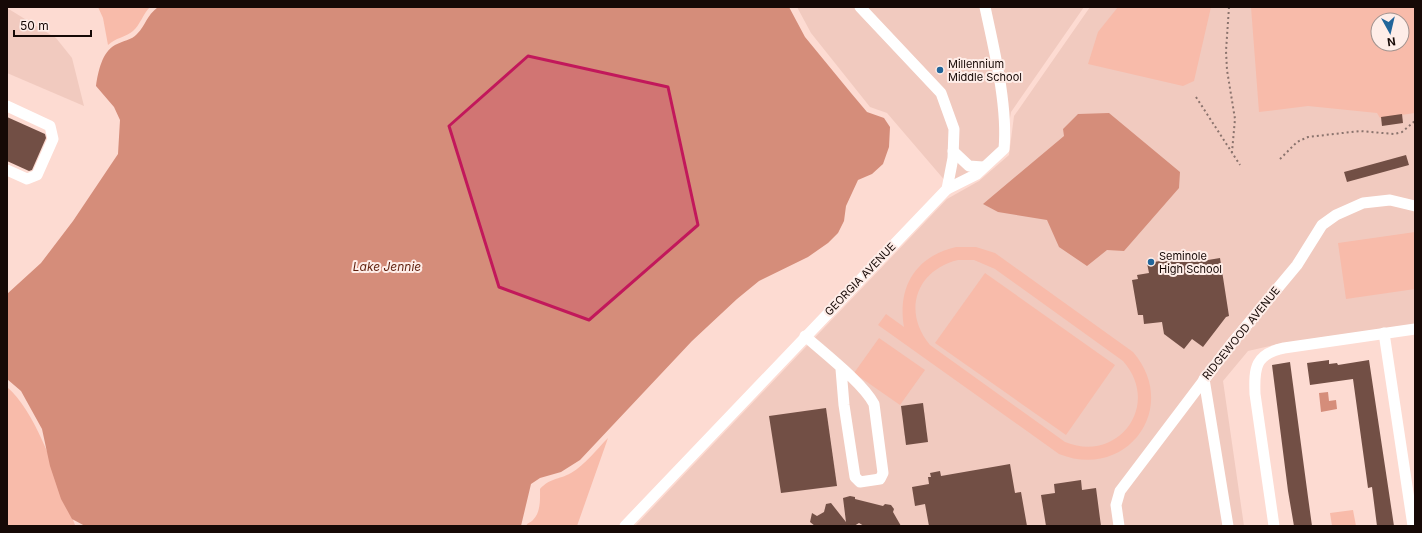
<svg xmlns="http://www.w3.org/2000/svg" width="1422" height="533" font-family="Inter,sans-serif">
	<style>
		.built { fill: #f1cabf; fill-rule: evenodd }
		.green { fill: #f8bbaa; fill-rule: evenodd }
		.water { fill: #d58d7a }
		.building { fill: #724f45 }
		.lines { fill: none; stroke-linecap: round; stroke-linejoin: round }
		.path { stroke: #8a736d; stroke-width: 2; stroke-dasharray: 2 3; stroke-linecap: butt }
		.minor { stroke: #fff; stroke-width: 11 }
		.marked { fill: #c2185b; fill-opacity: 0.2; stroke: #c2185b; stroke-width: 3; stroke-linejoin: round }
		.poi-dot { fill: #21659a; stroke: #feede8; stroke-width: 1.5 }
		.labels { text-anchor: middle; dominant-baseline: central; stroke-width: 4; stroke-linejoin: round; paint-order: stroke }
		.poi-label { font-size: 11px; fill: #160906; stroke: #feede8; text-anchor: start }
		.street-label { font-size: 11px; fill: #160906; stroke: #feede8 }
		.water-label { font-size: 12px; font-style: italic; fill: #5f1f0c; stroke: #feede8 }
	</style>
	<rect width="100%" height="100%" fill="#fddbd2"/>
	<g class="built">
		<polygon points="797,7 1084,7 1011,112 1004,154 953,190 887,113 870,107 811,33"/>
		<path d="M1090 7H1415V324L1278 344 1248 351 1223 381 1244 526H635L947 199 979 181 1009 155 1014 116ZM1378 20H1402V44H1378Z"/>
		<polygon points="7,8 56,38 72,58 84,106 7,73"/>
	</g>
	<g class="green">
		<path d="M98 7H150C143 14 140 25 133 31 126 37 115 38 108 45L103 18Z"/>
		<polygon points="1118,7 1211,7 1194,81 1183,86 1088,64 1098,32"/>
		<path d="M1251 7H1414L1415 113 1380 118 1377 113 1308 106 1259 112ZM1378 20H1402V44H1378Z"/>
		<polygon points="1415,232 1415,289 1346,299 1338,243"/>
		<path d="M956 247H976L995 253 1133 352C1181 408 1126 481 1059 454L878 325 886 314 904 327C897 287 916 256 956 247ZM958 260H974L995 269 1123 361C1162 405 1118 464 1065 442L930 345C902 312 916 270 958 260Z"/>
		<polygon points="985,273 1115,365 1066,435 935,343"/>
		<polygon points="879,338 925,370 900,405 854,373"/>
		<path d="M7 387C38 413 60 486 75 525L7 526Z"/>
		<path d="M608 438 577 526H526C528 522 530 523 533 520 541 512 540 499 540 489 550 478 558 480 571 473 585 465 596 450 608 438Z"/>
		<polygon points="1353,510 1356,526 1332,526 1330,513"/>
	</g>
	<g class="water">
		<path d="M158 7H789L805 37 851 93 867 112 884 118 890 127 889 147 883 164 872 174 858 180 846 206 844 221 838 233 828 243 808 257 759 281 737 299 692 341 580 460 561 472 540 478 531 484 521 526H85L72 519 61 499 50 466 42 429 21 391 7 379V294L41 263 73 221 118 154 120 120 114 107 96 86C98 72 102 52 115 45 122 41 132 40 137 34 146 25 146 16 158 7Z"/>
		<polygon points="1109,113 1180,172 1179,188 1124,251 1107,250 1087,266 1059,247 1047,220 998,212 983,204 1064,136 1063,129 1078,114"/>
		<polygon points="1328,392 1329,401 1336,400 1337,409 1321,412 1319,393"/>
	</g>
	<g class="building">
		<polygon points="1402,114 1403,123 1382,126 1381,117"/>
		<polygon points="7,117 45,134 46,138 32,170 29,171 7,161"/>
		<polygon points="1406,155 1409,165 1347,182 1344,172"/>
		<polygon points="1201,255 1202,261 1220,258 1229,316 1226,317 1203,347 1192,339 1184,349 1164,334 1162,322 1144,324 1143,315 1138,315 1132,280 1138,279 1137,275 1149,273 1147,263"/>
		<polygon points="1329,360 1329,364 1337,363 1338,365 1369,360 1394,526 1377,526 1372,487 1368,488 1353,379 1310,385 1307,363"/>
		<polygon points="1290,362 1308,497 1312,526 1294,526 1288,491 1272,365"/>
		<polygon points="923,403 928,442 906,445 901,406"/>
		<polygon points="826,408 837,486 781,493 769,416"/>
		<polygon points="1010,464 1015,493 1021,492 1027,526 929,526 925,504 915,506 912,487 929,484 928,477 931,477 930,473 940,471 941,476"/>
		<polygon points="1081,480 1082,490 1096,488 1101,526 1046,526 1041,495 1055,493 1054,484"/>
		<polygon points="850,496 855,497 855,499 883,506 885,504 891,505 894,509 893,512 901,526 864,526 859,523 854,526 815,526 810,522 812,513 817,516 824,512 826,504 831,503 846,522 843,498"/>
	</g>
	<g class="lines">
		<g class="path">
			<polyline points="1229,7 1226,51 1227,70 1235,119 1232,152"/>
			<polyline points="1196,97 1240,165"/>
			<polyline points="1280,159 1297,142 1308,137 1360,131 1394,134 1402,132 1415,121"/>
		</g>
		<g class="minor">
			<polyline points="7,106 50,126 53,139 37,175 27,179 7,170"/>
			<polyline points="953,151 969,166 983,167"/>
			<path d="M947 189 977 174 1004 149C1008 106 994 49 985 7"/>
			<polyline points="1384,333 1413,526"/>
			<path d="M805 336C824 353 863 383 874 404L883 473 880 479 860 482 855 477 844 405 841 369"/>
			<polyline points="1204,379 1228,526"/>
			<polyline points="625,526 947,189 953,158 954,129 941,93 860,7"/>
			<polyline points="1119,526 1116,505 1120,491 1232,343 1297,265 1322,225 1336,215 1363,203 1390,200 1415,206"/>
			<path d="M1274 526 1255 394C1254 368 1255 354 1284 348L1415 329"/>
		</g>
	</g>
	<path class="marked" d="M528 56 668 87 698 225 589 320 499 287 449 126Z"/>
	<g class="poi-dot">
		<circle cx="940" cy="70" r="4"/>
		<circle cx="1151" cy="262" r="4"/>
	</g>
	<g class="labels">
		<g class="poi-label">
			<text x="948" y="64">Millennium<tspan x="948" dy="13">Middle School</tspan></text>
			<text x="1159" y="256">Seminole<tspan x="1159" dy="13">High School</tspan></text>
		</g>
		<g class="street-label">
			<text transform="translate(860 279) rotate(-46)">GEORGIA AVENUE</text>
			<text transform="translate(1241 333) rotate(-51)">RIDGEWOOD AVENUE</text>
		</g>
		<g class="water-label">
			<text x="387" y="266">Lake Jennie</text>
		</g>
	</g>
	<rect width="1422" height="533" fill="none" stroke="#160906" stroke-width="16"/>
	<g transform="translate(1390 32) rotate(172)"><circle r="19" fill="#feede8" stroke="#a1928e"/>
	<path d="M0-3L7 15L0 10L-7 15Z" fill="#21659a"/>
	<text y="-6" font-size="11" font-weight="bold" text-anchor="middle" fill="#160906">N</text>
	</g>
	<path d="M14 30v6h77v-6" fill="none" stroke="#160906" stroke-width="2"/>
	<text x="20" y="30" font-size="12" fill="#160906" stroke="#feede8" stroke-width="3" paint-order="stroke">50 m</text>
</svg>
